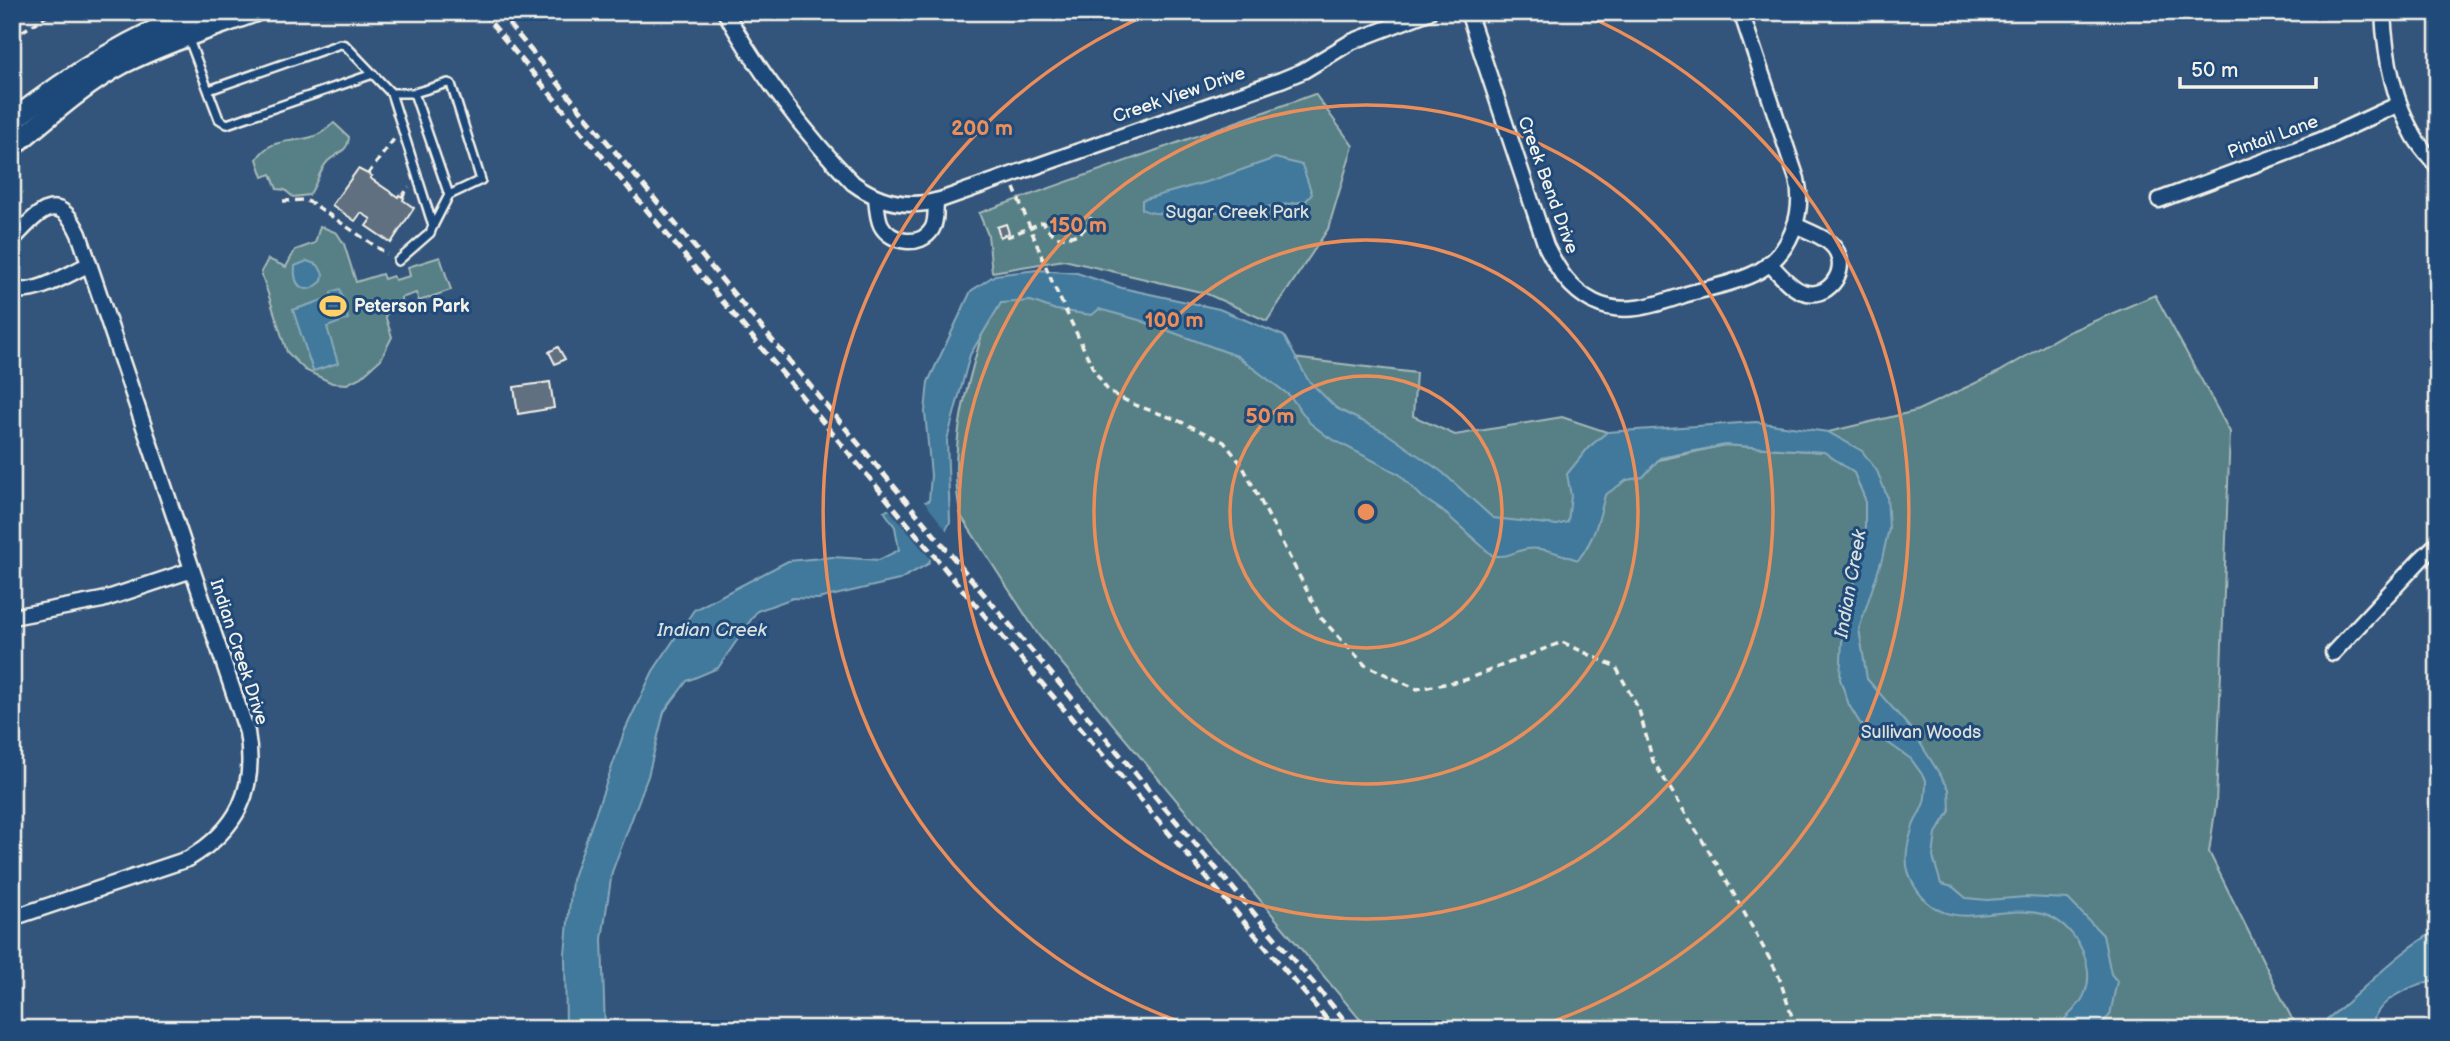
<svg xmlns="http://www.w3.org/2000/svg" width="2450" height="1041" font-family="'Balsamiq Sans',sans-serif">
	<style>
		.green { fill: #578086; stroke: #a6b8b7; stroke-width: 2 }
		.water { fill: #41799b; stroke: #89a9ba; stroke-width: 2 }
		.pier { fill: #33557c }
		.building { fill: #617081; stroke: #f4f1e8; stroke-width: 2 }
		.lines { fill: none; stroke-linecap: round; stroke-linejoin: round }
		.service-casing { stroke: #f4f1e8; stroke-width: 12 }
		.minor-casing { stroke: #f4f1e8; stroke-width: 19 }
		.secondary-casing { stroke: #f4f1e8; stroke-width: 24 }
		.path { stroke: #f4f1e8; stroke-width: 3.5; stroke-dasharray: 7 5; stroke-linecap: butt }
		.service { stroke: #1f4a7a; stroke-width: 7 }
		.minor { stroke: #1f4a7a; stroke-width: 14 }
		.secondary { stroke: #1f4a7a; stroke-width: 19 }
		.rail { stroke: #f4f1e8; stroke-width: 5; stroke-dasharray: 10 5; stroke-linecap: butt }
		.ring { fill: none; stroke: #ec8e59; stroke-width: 3.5 }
		.labels { text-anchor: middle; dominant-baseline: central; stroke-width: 6; stroke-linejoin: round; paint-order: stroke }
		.street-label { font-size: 18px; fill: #f4f1e8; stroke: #1f4a7a }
		.park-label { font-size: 18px; fill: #dce0d9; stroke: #1f4a7a }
		.poi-label { font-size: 18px; font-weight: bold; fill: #f4f1e8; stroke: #1f4a7a; text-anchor: start }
		.water-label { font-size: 19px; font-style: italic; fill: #d9dfdc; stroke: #1f4a7a }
		.centre { fill: #ec8e59; stroke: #1f4a7a; stroke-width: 3.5 }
		.ring-label { font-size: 21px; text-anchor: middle; font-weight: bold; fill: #ec8e59; stroke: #1f4a7a; stroke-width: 6; stroke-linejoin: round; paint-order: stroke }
	</style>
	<rect width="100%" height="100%" fill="#33557c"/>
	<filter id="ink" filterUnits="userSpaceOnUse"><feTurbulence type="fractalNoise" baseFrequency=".0143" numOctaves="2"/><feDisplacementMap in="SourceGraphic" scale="14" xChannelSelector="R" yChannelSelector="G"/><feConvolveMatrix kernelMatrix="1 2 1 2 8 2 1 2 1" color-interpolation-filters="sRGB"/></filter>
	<g filter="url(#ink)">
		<g class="green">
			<polygon points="1315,94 1353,146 1328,229 1267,321 1205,293 1064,260 992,272 988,235 979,213"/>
			<path d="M334 123 349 137C348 152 338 152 328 161 319 170 317 185 309 195L293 197 285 190 277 189 271 174 263 177 257 159C271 136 292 144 315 136 322 134 328 127 334 123Z"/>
			<polygon points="320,226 337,233 344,244 356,282 382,274 384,279 393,276 395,280 410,276 408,267 440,257 451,290 419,301 416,293 401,298 402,303 386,309 387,314 385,315 392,337 381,359 361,377 347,384 332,383 305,370 287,352 261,272 268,259 286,267 295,250 315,243"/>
			<path d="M1027 280 1251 353 1416 373 1413 416 1455 435 1562 417 1607 432 1619 469 1725 445 1823 452 1828 432 1916 411 1999 372 2064 334 2155 295 2230 432 2216 805 2209 852 2297 1029H1368L1039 636 961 516C944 442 974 362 995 292Z"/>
		</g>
		<g class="water">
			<path d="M1275 158 1302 165 1312 194 1306 201C1279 206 1161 222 1142 209V200L1213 180Z"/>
			<path d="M307 261 318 265 323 274 322 281C305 297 293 287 295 266Z"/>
			<path d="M1037 270 1077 273 1122 288 1219 309 1284 336 1308 380 1336 408 1386 433 1419 456 1442 472 1493 518 1557 525 1568 522 1571 496 1567 474 1588 448 1607 432 1756 422 1828 432 1862 451 1877 471 1887 496 1889 528 1882 559 1859 629 1867 679 1912 730 1949 789 1950 811 1936 833 1933 857 1941 884 1953 887 1966 898 1987 900 2026 897 2068 899 2103 935 2111 974 2117 981 2110 1015 2097 1029H2054C2064 1019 2080 1007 2085 993 2097 964 2073 921 2042 914 1997 902 1947 939 1915 887 1902 866 1906 848 1913 826 1916 818 1922 810 1924 802 1926 795 1926 787 1926 780L1911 759 1860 723 1849 705 1840 679 1843 624 1865 544V499L1854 473 1824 452 1725 445 1660 458 1643 477 1627 480 1605 495C1599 520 1594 540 1578 560 1563 555 1542 546 1526 549 1512 552 1511 557 1493 556L1444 512 1422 497 1399 474 1328 437 1310 423 1290 396 1237 356 1139 320 1099 309 1092 315 1056 310 1031 301 1001 303 970 355 947 440 950 522 928 564 899 580 818 599 793 598 757 611 718 668 687 681 664 712 648 776 612 872 602 939 605 1029H566L565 954 572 880 625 730 653 671 694 610 788 561 833 557 879 560 899 550 895 527 884 511 929 501 931 475 925 412 928 382 971 291 995 275Z"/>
			<polygon points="340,289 348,319 327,327 338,363 313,371 293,310 332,297 331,292"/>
			<path d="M2438 930V979C2412 985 2375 999 2371 1029H2324L2327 1019C2364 991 2396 952 2438 930Z"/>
		</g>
		<polygon class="pier" points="922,499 948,532 933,562 887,507"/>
		<g class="building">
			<polygon points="358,169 372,176 370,178 398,197 399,195 404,198 403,200 414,208 391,243 366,226 371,219 361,213 355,221 332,205"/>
			<polygon points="1006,224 1009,233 1000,237 997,227"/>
			<polygon points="558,347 565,359 555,364 549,352"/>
			<polygon points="550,382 554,408 518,414 514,387"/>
		</g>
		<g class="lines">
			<g class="service-casing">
				<g id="service">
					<polyline points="188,37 219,119 227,124 373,74"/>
					<polyline points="209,90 340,44 345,45 391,93 414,93 448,83 451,84 481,180 449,195 414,93"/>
					<polyline points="391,93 433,226 430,233 398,261"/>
					<polyline points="433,226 449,195"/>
				</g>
			</g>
			<g class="minor-casing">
				<g id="minor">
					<path d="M725 12C759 72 805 134 853 183 880 203 908 209 940 200L1281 80 1303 71 1351 42 1429 12"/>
					<path d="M1468 12 1546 246C1558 270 1569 289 1594 302 1624 317 1658 304 1687 294 1709 288 1740 282 1759 271 1790 253 1805 214 1797 179L1741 12"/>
					<path d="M2383 12C2385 55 2393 99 2414 136 2420 147 2430 157 2438 167"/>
					<path d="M876 197C877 206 877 217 881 225 890 243 921 248 932 229 937 221 935 210 936 201"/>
					<polyline points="2159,200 2321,140 2399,104"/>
					<path d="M12 240C37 215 57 186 79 234L247 732C257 790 238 829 188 859L12 918"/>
					<path d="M1769 263C1778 272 1790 288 1803 292 1826 300 1848 274 1837 252 1830 238 1809 232 1795 225"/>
					<path d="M12 288C31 298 70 273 88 265"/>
					<polyline points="12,617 102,600 192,570"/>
					<polyline points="2333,653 2421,559 2438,543"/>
				</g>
			</g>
			<g class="secondary-casing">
				<g id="secondary">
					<path d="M12 121C69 76 131 37 198 12"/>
					<path d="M12 147C48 117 83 85 124 63 166 42 211 28 254 12"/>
				</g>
			</g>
			<g class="path">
				<polyline points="12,38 53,12"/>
				<polyline points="368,174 394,139"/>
				<polyline points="1014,188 1053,284 1094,370 1109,392 1135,405 1175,419 1224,442 1242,465 1321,618 1365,665 1417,689 1465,680 1562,642 1616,667 1639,710 1653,761 1720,869 1778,974 1796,1029"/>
				<polyline points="402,197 409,187"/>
				<polyline points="283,201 303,200 312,203 387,254"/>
				<path d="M1007 237 1043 222 1047 229 1057 237C1075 238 1086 233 1091 216"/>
			</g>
			<use href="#service" class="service"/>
			<use href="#minor" class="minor"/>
			<use href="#secondary" class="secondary"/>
			<g class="rail">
				<polyline points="482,12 956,582 1335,1029"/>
				<polyline points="499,12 966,573 1352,1029"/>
			</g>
		</g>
	</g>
	<g class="ring">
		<circle cx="1366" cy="512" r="136"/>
		<circle cx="1366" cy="512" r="272"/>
		<circle cx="1366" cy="512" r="407"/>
		<path d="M1198 1028A543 543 0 0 1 1149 14M1583 14A543 543 0 0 1 1534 1028"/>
	</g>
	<defs>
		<g id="stadium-bare" transform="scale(2.1)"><path d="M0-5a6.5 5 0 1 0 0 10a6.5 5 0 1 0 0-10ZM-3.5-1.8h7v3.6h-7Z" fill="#ffd166" stroke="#1f4a7a" stroke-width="2.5" paint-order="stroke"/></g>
	</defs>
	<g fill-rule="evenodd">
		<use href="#stadium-bare" x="333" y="306"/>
	</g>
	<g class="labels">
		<g class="street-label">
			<text transform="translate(1179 95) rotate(-19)">Creek View Drive</text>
			<text transform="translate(2273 137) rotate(-20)">Pintail Lane</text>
			<text transform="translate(1548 185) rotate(70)">Creek Bend Drive</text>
			<text transform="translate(239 652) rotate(72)">Indian Creek Drive</text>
		</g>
		<g class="park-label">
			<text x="1237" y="212">Sugar Creek Park</text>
			<text x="1921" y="732">Sullivan Woods</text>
		</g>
		<g class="poi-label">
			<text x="354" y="306">Peterson Park</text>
		</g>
		<g class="water-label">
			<text transform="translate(1851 584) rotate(-80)">Indian Creek</text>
			<text x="712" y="630">Indian Creek</text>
		</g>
	</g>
	<circle cx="1366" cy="512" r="10" class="centre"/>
	<g class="ring-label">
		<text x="982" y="135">200 m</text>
		<text x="1078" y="232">150 m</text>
		<text x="1174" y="327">100 m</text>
		<text x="1270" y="423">50 m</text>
	</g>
	<rect width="2450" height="1041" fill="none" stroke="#1f4a7a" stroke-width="42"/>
	<rect x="21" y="21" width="2408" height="999" fill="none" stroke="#f4f1e8" stroke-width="2.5" filter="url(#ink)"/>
	<path d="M2180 77v10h136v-10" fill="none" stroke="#f4f1e8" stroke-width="3.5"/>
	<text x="2191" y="77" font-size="21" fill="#f4f1e8" stroke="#1f4a7a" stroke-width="5" paint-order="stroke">50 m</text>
</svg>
